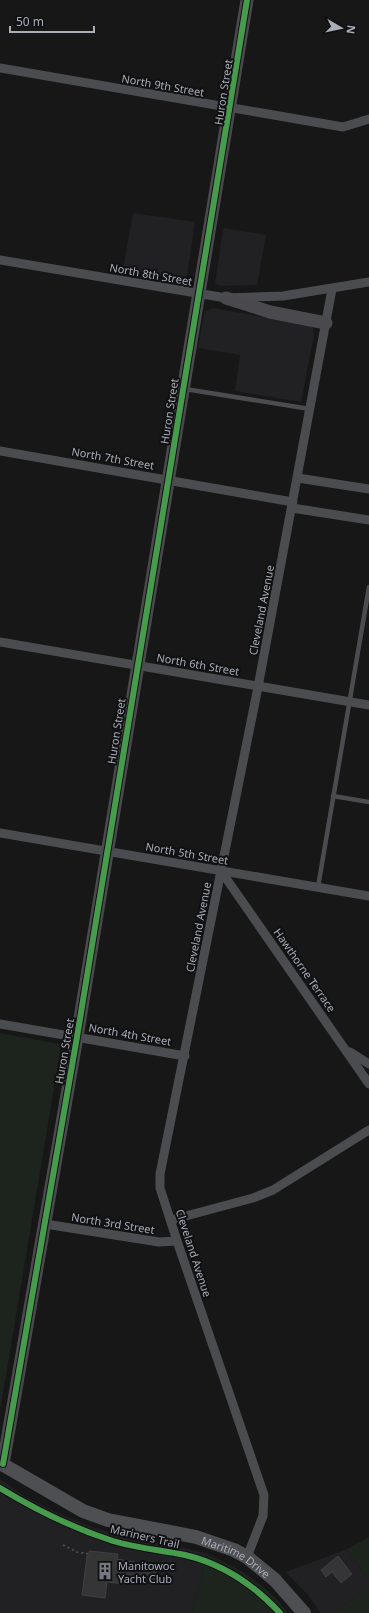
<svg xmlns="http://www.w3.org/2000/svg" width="369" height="1613" font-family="'Noto Sans',sans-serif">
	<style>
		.built { fill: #212123 }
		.green { fill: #1d241e }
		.building { fill: #353536; stroke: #3f4043 }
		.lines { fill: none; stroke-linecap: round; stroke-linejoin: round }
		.path { stroke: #4d4e52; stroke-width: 2; stroke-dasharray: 2 3; stroke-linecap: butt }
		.lane { stroke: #4b4c50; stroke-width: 4.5 }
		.street { stroke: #4b4c50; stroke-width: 9 }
		.secondary { stroke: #4a4a4e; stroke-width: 13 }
		.primary { stroke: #4d4f52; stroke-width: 14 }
		.cycleway-casing { stroke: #111113; stroke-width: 8 }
		.cycleway { stroke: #469c4c; stroke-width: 6 }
		.labels { text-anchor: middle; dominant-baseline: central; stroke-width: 4; stroke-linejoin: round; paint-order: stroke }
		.street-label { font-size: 11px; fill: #a8adb8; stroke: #111113 }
		.poi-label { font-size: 11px; fill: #a8adb8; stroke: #111113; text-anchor: start }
	</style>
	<rect width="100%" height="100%" fill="#171717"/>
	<g class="built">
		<polygon points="133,213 195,222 187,275 184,278 180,279 123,269"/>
		<polygon points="223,228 266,235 257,285 220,286 215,284"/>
		<polygon points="213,308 313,326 314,335 301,402 235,391 240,355 198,348 204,314 206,311"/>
		<polygon points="0,1479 26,1497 58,1513 95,1528 120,1536 184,1548 207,1554 192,1613 0,1613"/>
		<polygon points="347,1549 369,1581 369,1587 334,1613 321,1613 307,1594 286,1572"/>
	</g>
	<g class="green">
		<polygon points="0,1033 60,1044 61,1046 0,1411"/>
		<polygon points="369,1537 369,1581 347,1549"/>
		<path d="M207 1554C239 1568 266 1584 288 1613H192Z"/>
		<polygon points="369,1587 369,1613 334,1613"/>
	</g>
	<g class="building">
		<polygon points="89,1551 118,1554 117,1559 157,1566 154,1581 125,1576 124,1584 107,1582 105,1598 82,1595 87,1556 89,1556"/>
		<polygon points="338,1556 352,1574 341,1583 332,1572 326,1577 321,1570"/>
	</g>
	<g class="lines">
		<polyline class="path" points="63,1545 77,1552 89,1554"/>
		<g class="lane">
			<polyline points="185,389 310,409"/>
			<polyline points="333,796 369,802"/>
			<polyline points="318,887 369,587"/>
		</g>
		<g class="street">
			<polyline points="0,68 343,127 369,119"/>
			<polyline points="0,260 226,298 283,296 369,282"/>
			<polyline points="0,451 293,502"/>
			<polyline points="298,478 369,489"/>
			<polyline points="292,508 369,520"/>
			<polyline points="0,642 369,705"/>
			<polyline points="0,833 369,896"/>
			<polyline points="221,871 369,1084"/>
			<polyline points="0,1024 185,1056"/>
			<polyline points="350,1052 369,1064"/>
			<polyline points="171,1220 253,1198 273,1190 369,1130"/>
			<polyline points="45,1224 159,1242 177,1241"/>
			<polyline points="247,1557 263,1516 264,1495 177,1241 160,1188 160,1174 258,687 332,289"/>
		</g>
		<g class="secondary">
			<polyline points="226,298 270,312 326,323"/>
			<polyline points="3,1464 77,1037 247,0"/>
		</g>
		<path class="primary" id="s1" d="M0 1463 83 1511 108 1520 196 1537 234 1550 247 1557 275 1580 304 1613"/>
		<g class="cycleway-casing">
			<g id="cycleway">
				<polyline points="3,1464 77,1037 247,0"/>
				<path d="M0 1488C36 1510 73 1528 113 1541 136 1548 161 1550 185 1555 223 1564 254 1585 280 1613"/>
			</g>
		</g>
		<use href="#cycleway" class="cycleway"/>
	</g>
	<defs>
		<g id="building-bare" transform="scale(1.38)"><path d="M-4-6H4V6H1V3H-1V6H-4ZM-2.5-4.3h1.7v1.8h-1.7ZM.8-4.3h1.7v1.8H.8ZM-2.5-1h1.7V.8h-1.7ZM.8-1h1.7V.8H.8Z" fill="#757880" stroke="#111113" stroke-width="2.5" paint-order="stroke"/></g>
	</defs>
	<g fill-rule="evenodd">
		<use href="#building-bare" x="105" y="1571"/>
	</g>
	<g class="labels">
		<g class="street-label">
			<text transform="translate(163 85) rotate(10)">North 9th Street</text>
			<text transform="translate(223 92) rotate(-81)">Huron Street</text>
			<text transform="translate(151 274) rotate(10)">North 8th Street</text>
			<text transform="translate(169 411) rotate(-81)">Huron Street</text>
			<text transform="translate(113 458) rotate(10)">North 7th Street</text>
			<text transform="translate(261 610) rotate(-79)">Cleveland Avenue</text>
			<text transform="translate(198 664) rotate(10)">North 6th Street</text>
			<text transform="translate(116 731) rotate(-81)">Huron Street</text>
			<text transform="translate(187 853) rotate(10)">North 5th Street</text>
			<text transform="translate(198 927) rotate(-79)">Cleveland Avenue</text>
			<text transform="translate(305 970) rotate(55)">Hawthorne Terrace</text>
			<text transform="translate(130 1034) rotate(10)">North 4th Street</text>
			<text transform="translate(64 1051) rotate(-80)">Huron Street</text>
			<text transform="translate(113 1223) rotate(9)">North 3rd Street</text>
			<text transform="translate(194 1253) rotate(72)">Cleveland Avenue</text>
			<text transform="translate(145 1536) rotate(13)">Mariners Trail</text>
			<text stroke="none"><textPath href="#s1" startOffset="257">Maritime Drive</textPath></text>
		</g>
		<g class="poi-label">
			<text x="118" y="1565">Manitowoc<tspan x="118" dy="13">Yacht Club</tspan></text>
		</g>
	</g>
	<g transform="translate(341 28) rotate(99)" stroke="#111113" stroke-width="3" paint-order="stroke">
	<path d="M0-3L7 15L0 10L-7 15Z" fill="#a8adb8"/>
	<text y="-6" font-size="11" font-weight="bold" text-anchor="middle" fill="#a8adb8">N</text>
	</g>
	<path d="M10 26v6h84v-6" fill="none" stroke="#a8adb8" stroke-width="2"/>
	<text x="16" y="26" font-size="12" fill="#a8adb8" stroke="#111113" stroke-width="3" paint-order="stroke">50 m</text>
</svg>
